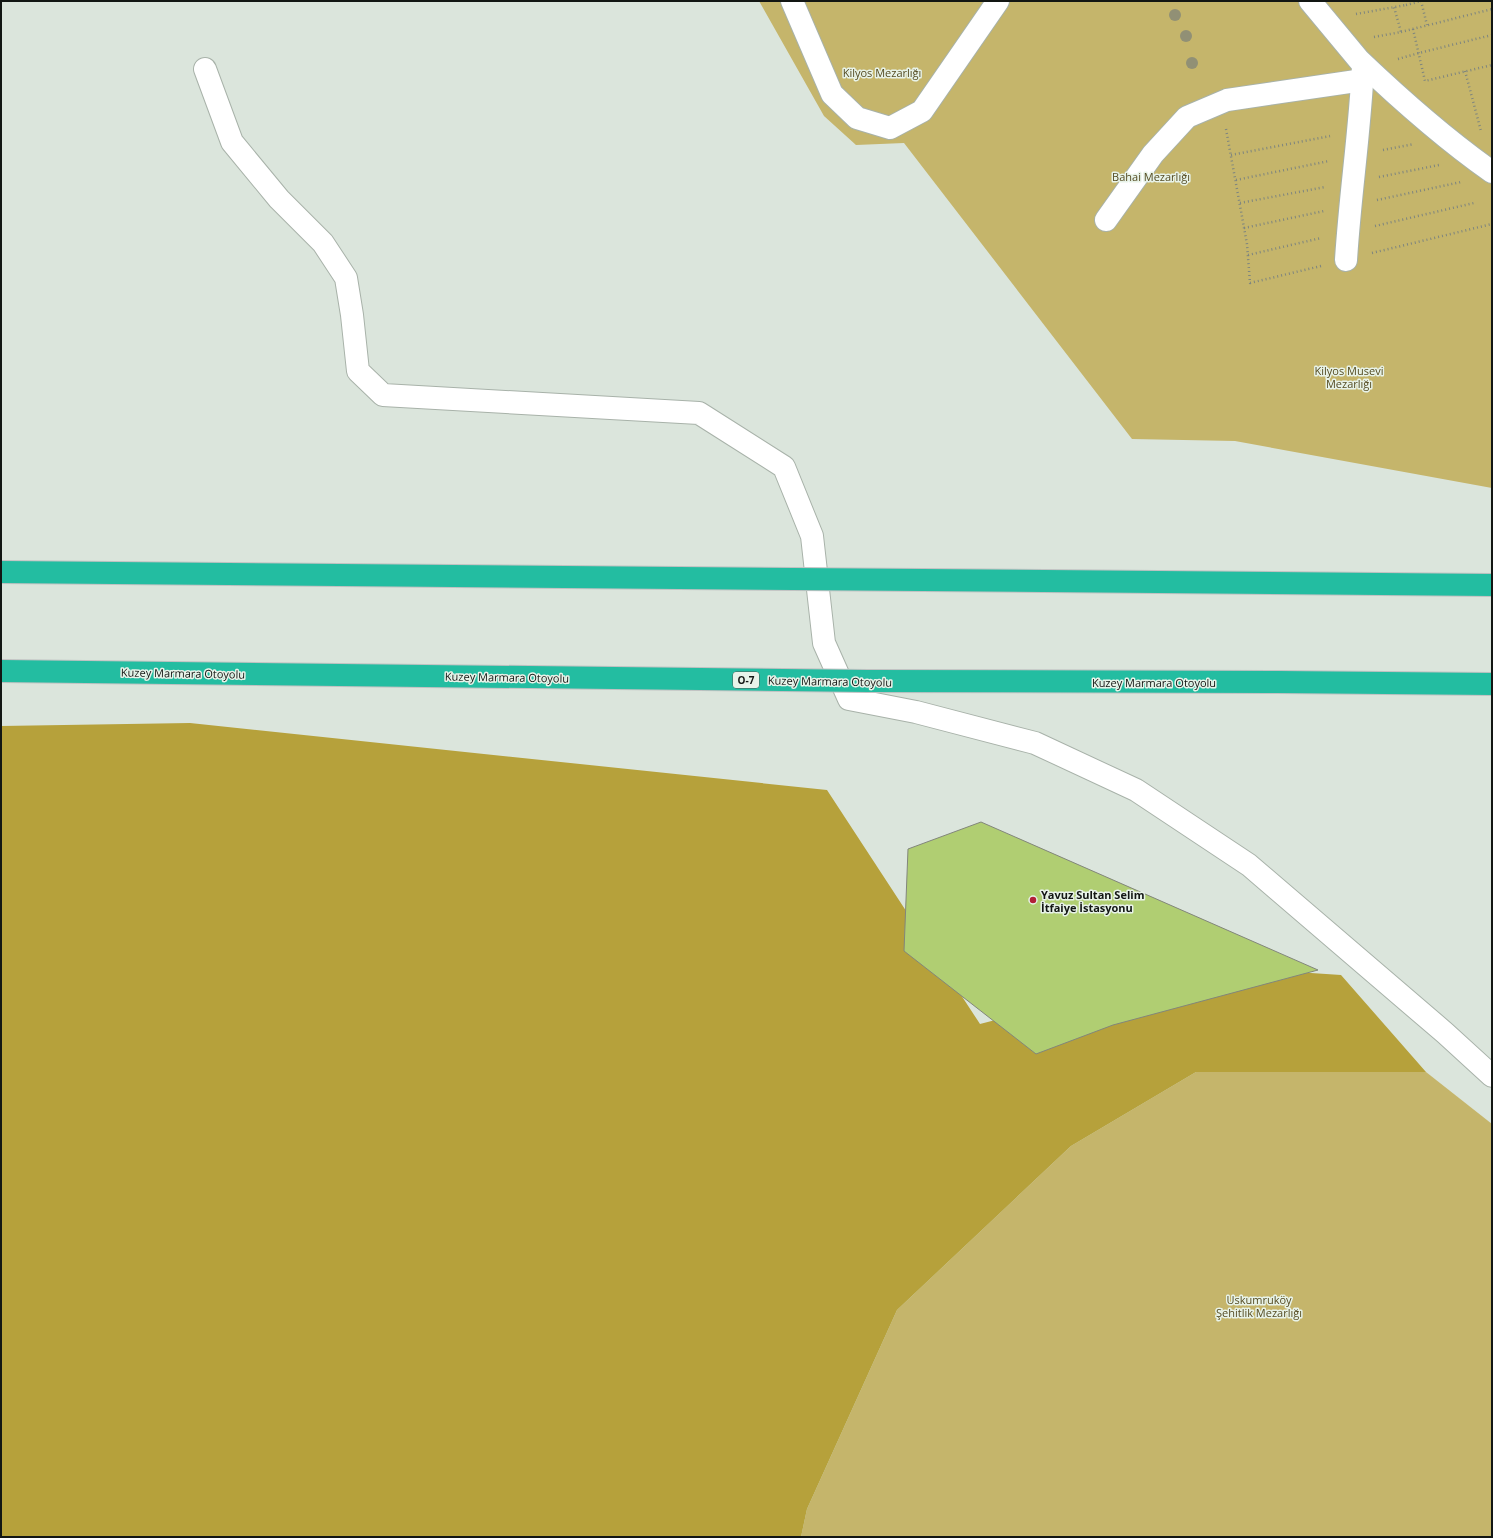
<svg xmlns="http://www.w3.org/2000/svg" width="1493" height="1538" font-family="'Open Sans',sans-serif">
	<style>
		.green { fill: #c5b56b }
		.forest { fill: #b6a13b }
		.building { fill: #b0ce72; stroke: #82867b }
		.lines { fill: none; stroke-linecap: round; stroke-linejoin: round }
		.minor-casing { stroke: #a8b2a9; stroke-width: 24 }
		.path { stroke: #7e857f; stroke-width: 2.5; stroke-dasharray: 1 3; stroke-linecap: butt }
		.minor { stroke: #fff; stroke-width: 22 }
		.highway-bridge-casing { stroke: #c1c2c2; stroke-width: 24; stroke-linecap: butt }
		.highway-bridge { stroke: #23bda1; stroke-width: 22 }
		.tree { fill: #919075 }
		.poi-dot { fill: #b21f37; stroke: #e8f3e9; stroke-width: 1.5 }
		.labels { text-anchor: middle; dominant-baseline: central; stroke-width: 3; stroke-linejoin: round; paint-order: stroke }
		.shield { fill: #e8f3e9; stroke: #525853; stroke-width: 1 }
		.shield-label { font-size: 10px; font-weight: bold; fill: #121613 }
		.park-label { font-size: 11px; fill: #544b21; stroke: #e8f3e9 }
		.street-label { font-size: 11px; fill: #121613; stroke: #e8f3e9 }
		.poi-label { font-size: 11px; font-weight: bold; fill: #121613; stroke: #e8f3e9; text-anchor: start }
	</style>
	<rect width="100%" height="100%" fill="#dbe5dc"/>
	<g class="green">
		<polygon points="759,1 1492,1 1492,488 1235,441 1132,439 904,143 856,145 824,116"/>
		<polygon points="1196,1072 1426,1072 1492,1124 1492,1537 801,1537 807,1509 897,1310 1071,1146"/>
	</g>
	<polygon class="forest" points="190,723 827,790 980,1024 1204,966 1341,975 1426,1072 1196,1072 1071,1146 897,1310 807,1509 801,1537 1,1537 1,726"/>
	<polygon class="building" points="981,822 1318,970 1113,1025 1036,1054 904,951 908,849"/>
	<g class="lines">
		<g class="minor-casing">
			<g id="minor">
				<polyline points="792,1 832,94 857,118 890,128 922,111 998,1"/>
				<path d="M1310 1 1359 60C1401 100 1445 139 1492 172"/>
				<polyline points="205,69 232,142 279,199 323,243 346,278 352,315 358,371 383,395 699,413 784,467 812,536 824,643 849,699 916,712 1035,743 1136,790 1249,865 1445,1033 1492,1076"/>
				<polyline points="1106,220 1153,154 1187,117 1227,100 1363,80"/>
				<path d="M1346 260C1350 195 1360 131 1363 66"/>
			</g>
		</g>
		<g class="path">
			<polyline points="1406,1 1406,5 1421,1"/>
			<polyline points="1421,1 1427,25"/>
			<polyline points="1356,14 1406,5"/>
			<polyline points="1413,29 1425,81 1492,65"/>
			<polyline points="1401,32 1492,9"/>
			<polyline points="1374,37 1401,32 1394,7"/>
			<polyline points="1398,59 1419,53 1492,35"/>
			<polyline points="1465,71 1481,131"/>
			<polyline points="1226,129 1247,244 1250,283 1321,266"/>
			<polyline points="1383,150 1414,144"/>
			<polyline points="1231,155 1330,136"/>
			<polyline points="1379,177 1439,165"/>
			<polyline points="1236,180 1329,161"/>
			<polyline points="1377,200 1461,182"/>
			<polyline points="1240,203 1325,187"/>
			<polyline points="1375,226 1474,203"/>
			<polyline points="1244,228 1324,211"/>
			<polyline points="1372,253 1492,224"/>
			<polyline points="1248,255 1321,238"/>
		</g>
		<use href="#minor" class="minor"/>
		<g class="highway-bridge-casing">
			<g id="highway-bridge">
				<polyline points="1,572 1492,585"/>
				<polyline points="1,671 867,681 1278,682 1492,684"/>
			</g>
		</g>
		<use href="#highway-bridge" class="highway-bridge"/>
	</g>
	<g class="tree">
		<circle cx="1175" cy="15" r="6"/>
		<circle cx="1186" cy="36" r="6"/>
		<circle cx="1192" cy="63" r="6"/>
	</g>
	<circle class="poi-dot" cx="1033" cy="900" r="4"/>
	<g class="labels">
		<rect class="shield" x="733" y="672" width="26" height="16" rx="3"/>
		<g class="shield-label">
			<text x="746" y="680">O-7</text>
		</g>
		<g class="park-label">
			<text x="882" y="72">Kilyos Mezarlığı</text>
			<text x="1151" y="176">Bahai Mezarlığı</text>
			<text x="1349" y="370">Kilyos Musevi<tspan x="1349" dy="13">Mezarlığı</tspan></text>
			<text x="1259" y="1299">Uskumruköy<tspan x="1259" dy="13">Şehitlik Mezarlığı</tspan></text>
		</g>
		<g class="street-label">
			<text transform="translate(183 673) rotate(1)">Kuzey Marmara Otoyolu</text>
			<text transform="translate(507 677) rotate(1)">Kuzey Marmara Otoyolu</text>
			<text transform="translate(830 681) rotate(1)">Kuzey Marmara Otoyolu</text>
			<text x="1154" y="682">Kuzey Marmara Otoyolu</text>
		</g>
		<g class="poi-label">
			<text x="1041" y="894">Yavuz Sultan Selim<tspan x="1041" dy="13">İtfaiye İstasyonu</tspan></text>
		</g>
	</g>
	<rect width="1493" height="1538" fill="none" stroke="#121613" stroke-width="4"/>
</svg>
